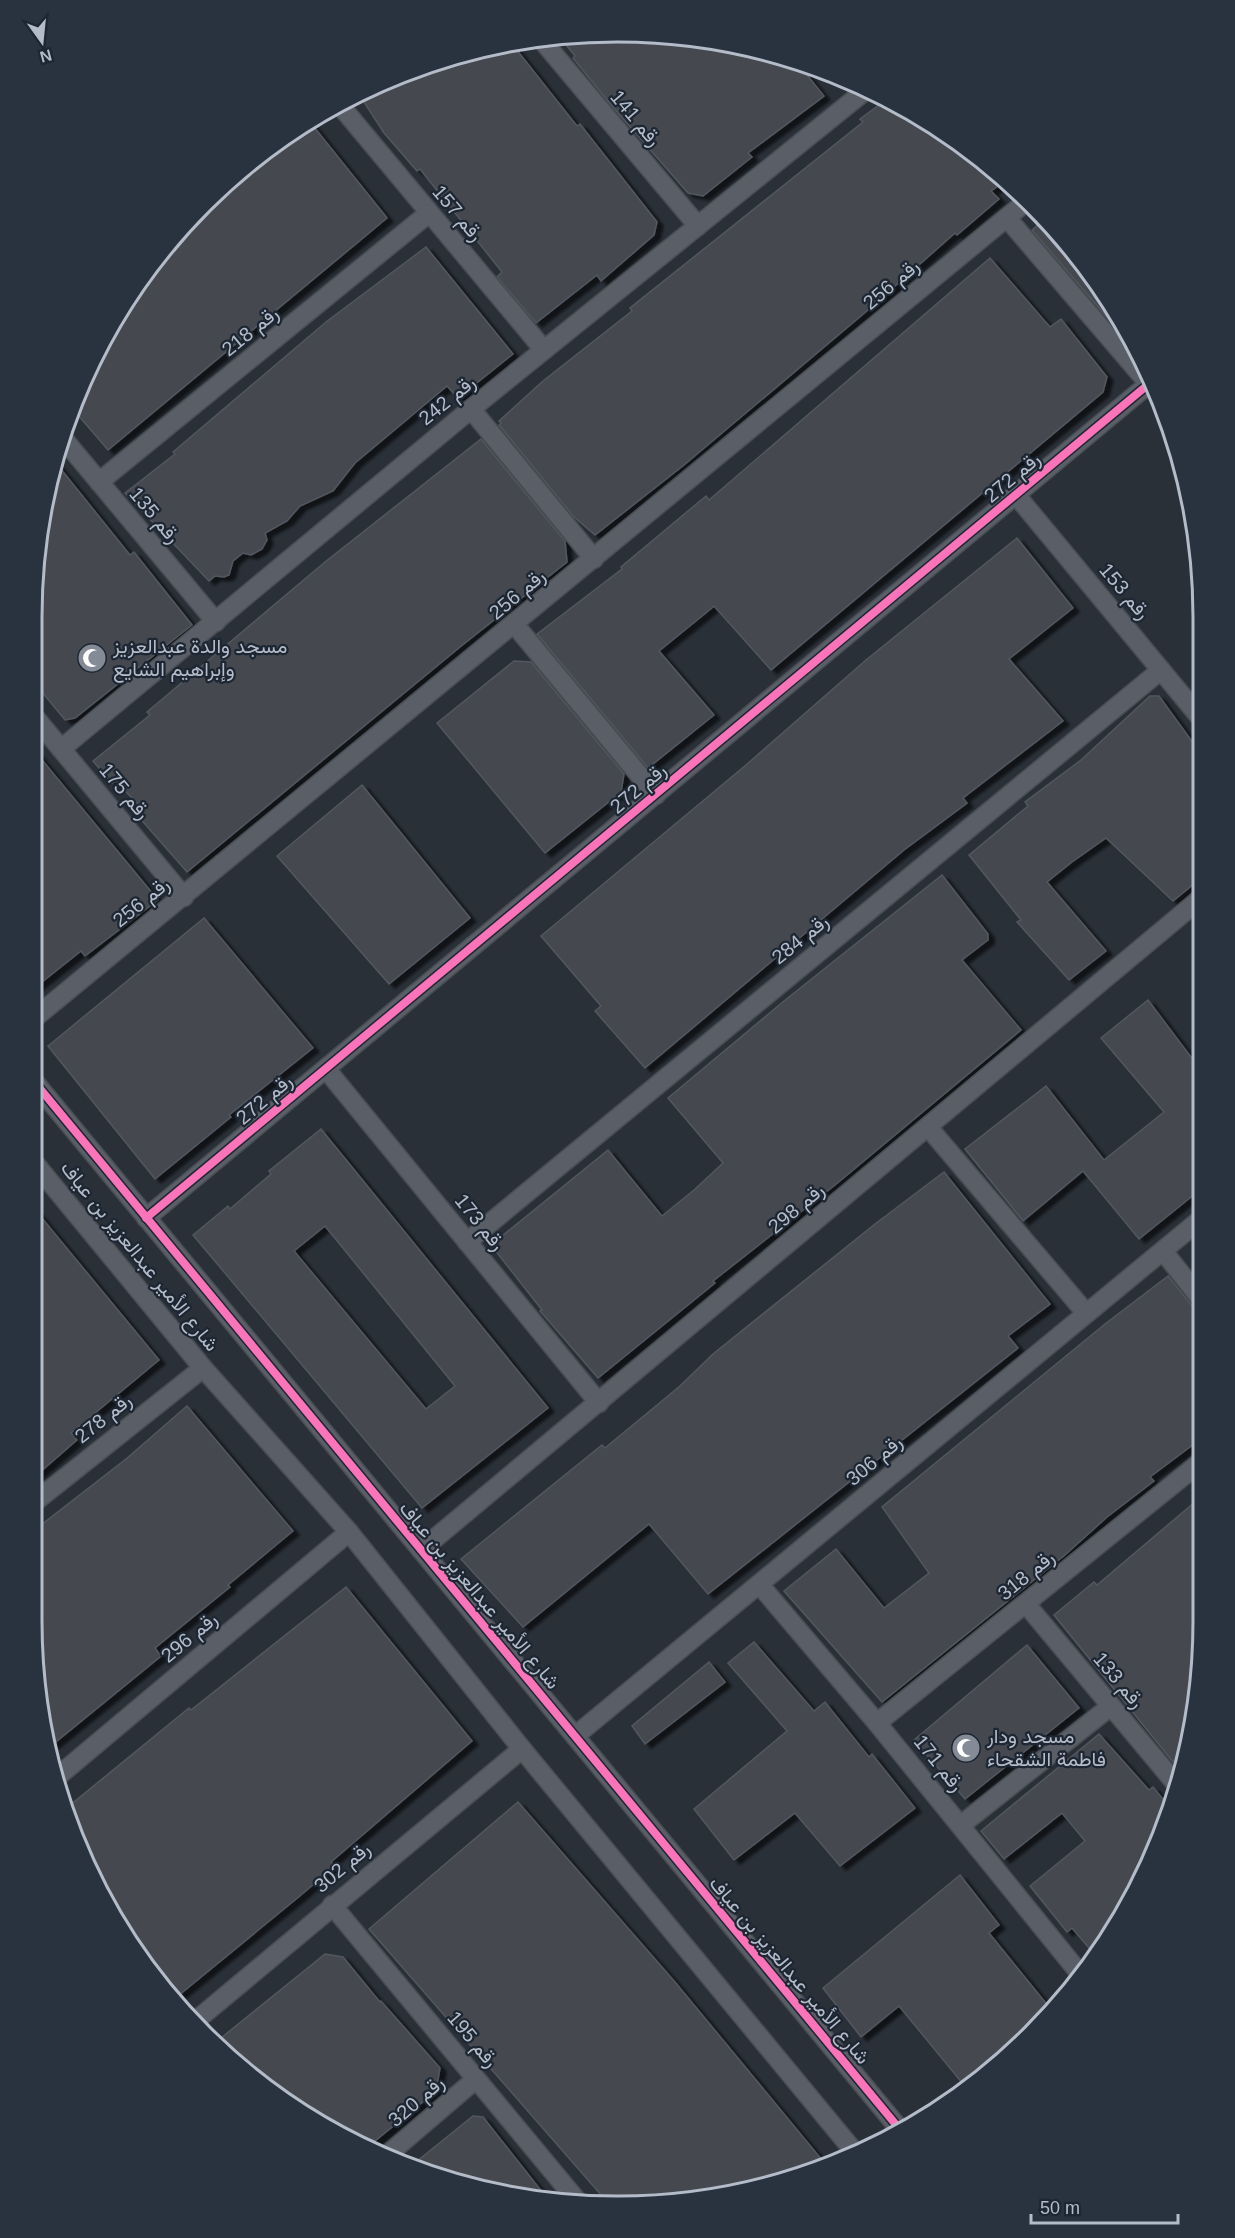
<svg xmlns="http://www.w3.org/2000/svg" width="1235" height="2238" font-family="Helvetica,Vazirmatn,sans-serif">
	<style>
		.building { fill: #444950; stroke: #52575f; stroke-width: 1.5; fill-rule: evenodd; filter: url(#shadow) }
		.lines { fill: none; stroke-linecap: round; stroke-linejoin: round }
		.minor-casing { stroke: #484c53; stroke-width: 21 }
		.minor { stroke: #5a5e66; stroke-width: 18 }
		.cycleway-casing { stroke: #1d2633; stroke-width: 11 }
		.cycleway { stroke: #fb73b8; stroke-width: 8 }
		.labels { text-anchor: middle; dominant-baseline: central; stroke-width: 4.5; stroke-linejoin: round; paint-order: stroke }
		.street-label { font-size: 20px; fill: #b4bcc9; stroke: #1d2633 }
		.poi-label { font-size: 20px; fill: #b4bcc9; stroke: #1d2633; text-anchor: start }
		.rim { fill: none; stroke: #b4bcc9; stroke-width: 3 }
	</style>
	<defs>
		<filter id="shadow"><feDropShadow dx="6" dy="4" stdDeviation="1.5" flood-color="#0009"/></filter>
	</defs>
	<rect width="100%" height="100%" fill="#2a3038"/>
	<g class="building">
		<polygon points="580,33 694,37 795,60 824,96 748,153 752,157 703,196 688,193 611,105 573,58 575,56 559,36"/>
		<polygon points="512,44 577,126 580,124 657,222 654,235 601,281 597,275 536,323 497,277 502,272 420,169 417,171 384,133 362,99 381,83 466,51"/>
		<polygon points="887,99 911,110 1004,182 991,191 999,199 957,235 955,233 868,310 684,465 595,535 574,517 499,425 501,423 499,421 543,381 632,311 630,308 863,122 860,119"/>
		<polygon points="310,122 387,218 108,450 72,408 110,324 177,231 261,152"/>
		<polygon points="1045,219 1105,292 1125,333 1122,335 1032,230"/>
		<polygon points="426,247 513,354 458,398 447,386 355,463 333,491 300,506 287,521 265,533 267,540 262,549 251,555 243,553 233,561 229,575 224,577 215,576 209,581 125,493 175,454 173,452 326,322"/>
		<polygon points="990,258 1050,327 1061,319 1107,377 1103,392 771,670 714,606 707,612 659,651 714,715 648,768 537,634 622,569 621,567 706,496 709,500"/>
		<polygon points="481,439 565,541 567,562 460,647 187,872 138,816 144,811 116,781 112,783 93,761 150,715 147,712 325,562"/>
		<polygon points="56,463 130,555 134,552 192,625 75,718 65,720 33,681 33,580"/>
		<polygon points="1017,538 1073,608 1009,659 1063,721 963,798 967,803 904,850 645,1068 595,1011 601,1006 541,936 746,765 866,660"/>
		<polygon points="514,661 531,662 624,774 621,792 545,853 437,723"/>
		<polygon points="1150,696 1159,696 1199,751 1200,883 1195,883 1173,901 1106,838 1072,862 1047,882 1106,951 1069,980 1017,922 1021,920 969,855 1028,806 1025,802 1081,760"/>
		<polygon points="33,749 158,900 85,956 81,951 32,990"/>
		<polygon points="362,785 470,918 389,984 277,856"/>
		<polygon points="942,875 988,934 988,940 962,960 1021,1030 835,1185 713,1281 715,1283 598,1378 540,1311 542,1310 491,1245 608,1150 662,1216 694,1190 723,1163 668,1098 784,1001"/>
		<polygon points="204,918 313,1048 229,1115 231,1117 155,1179 48,1046"/>
		<polygon points="1148,1000 1200,1069 1201,1189 1139,1239 1083,1171 1023,1221 965,1149 1046,1086 1104,1160 1164,1112 1101,1038"/>
		<path d="M321 1129 548 1408 422 1508 193 1235 228 1206 230 1209 271 1174 269 1171ZM325 1226 455 1386 426 1409 294 1251Z"/>
		<polygon points="944,1172 1050,1304 1008,1336 1018,1348 708,1594 649,1524 523,1627 461,1559 602,1445 605,1448 680,1386 713,1354 875,1224"/>
		<polygon points="32,1206 159,1360 71,1433 77,1440 32,1479"/>
		<polygon points="1168,1276 1201,1317 1202,1438 1150,1477 1154,1481 1107,1517 1065,1555 882,1702 784,1591 836,1549 884,1608 929,1573 882,1507 1105,1324"/>
		<polygon points="187,1406 293,1531 228,1585 230,1587 155,1648 161,1656 52,1745 32,1620 32,1532 126,1459"/>
		<polygon points="1202,1496 1202,1658 1183,1755 1173,1762 1054,1615 1094,1582 1097,1585"/>
		<polygon points="346,1587 472,1741 331,1862 335,1866 301,1895 173,2000 152,1977 92,1880 63,1811 189,1708 191,1710"/>
		<polygon points="754,1642 814,1711 825,1702 869,1757 872,1754 915,1808 840,1866 795,1813 734,1860 694,1809 787,1731 728,1663"/>
		<polygon points="1027,1645 1079,1708 965,1799 914,1740"/>
		<polygon points="709,1662 725,1682 645,1744 632,1726"/>
		<polygon points="1099,1734 1149,1790 1153,1787 1172,1810 1125,1914 1095,1955 1072,1928 1067,1932 1030,1886 1085,1841 1062,1813 1004,1859 981,1831"/>
		<polygon points="518,1802 675,1982 827,2166 732,2195 655,2205 609,2204 369,1929"/>
		<polygon points="960,1875 999,1925 989,1933 1053,2012 963,2084 899,2006 861,2037 823,1988"/>
		<polygon points="325,1954 343,1957 380,2002 381,2001 440,2068 436,2091 365,2149 292,2108 250,2073 221,2038"/>
		<polygon points="473,2116 483,2117 550,2202 465,2186 411,2166"/>
	</g>
	<g class="lines">
		<g class="minor-casing">
			<g id="minor">
				<polyline points="541,39 698,226"/>
				<polyline points="339,104 544,350"/>
				<polyline points="1007,218 1149,384"/>
				<polyline points="471,409 594,559"/>
				<polyline points="61,436 216,622"/>
				<polyline points="99,482 429,213"/>
				<polyline points="1016,495 1199,716"/>
				<polyline points="515,625 656,795"/>
				<polyline points="33,715 184,897"/>
				<polyline points="61,749 471,409 866,90"/>
				<polyline points="32,1020 1028,200"/>
				<polyline points="326,1069 599,1403"/>
				<polyline points="32,1079 902,2132"/>
				<polyline points="928,1127 1086,1313"/>
				<polyline points="32,1160 203,1368 349,1532 522,1749 857,2155"/>
				<polyline points="146,1218 1150,383"/>
				<polyline points="467,1242 1161,670"/>
				<polyline points="1163,1251 1201,1299"/>
				<polyline points="32,1504 203,1368"/>
				<polyline points="421,1550 1200,899"/>
				<polyline points="759,1584 877,1723 1081,1975"/>
				<polyline points="1026,1604 1177,1785"/>
				<polyline points="877,1723 1202,1461"/>
				<polyline points="575,1736 1201,1219"/>
				<polyline points="57,1777 349,1532"/>
				<polyline points="961,1825 1111,1706"/>
				<polyline points="332,1905 579,2203"/>
				<polyline points="193,2023 522,1749"/>
				<polyline points="386,2156 476,2079"/>
			</g>
		</g>
		<use href="#minor" class="minor"/>
		<g class="cycleway-casing">
			<g id="cycleway">
				<polyline points="32,1079 902,2132"/>
				<polyline points="146,1218 1150,383"/>
			</g>
		</g>
		<use href="#cycleway" class="cycleway"/>
	</g>
	<defs>
		<g id="mosque-disc" transform="scale(1.5)"><circle r="9.5" fill="#848b96" stroke="#1d2633"/><path d="M3.5-4.9A6 6 0 1 0 3.5 4.9A5 5 0 1 1 3.5-4.9Z" fill="#fff"/></g>
	</defs>
	<g fill-rule="evenodd">
		<use href="#mosque-disc" x="92" y="658"/>
		<use href="#mosque-disc" x="966" y="1748"/>
	</g>
	<g class="labels">
		<g class="street-label">
			<text transform="translate(636 118) rotate(50)">رقم 141</text>
			<text transform="translate(458 213) rotate(50)">رقم 157</text>
			<text transform="translate(891 284) rotate(-40)">رقم 256</text>
			<text transform="translate(250 331) rotate(-39)">رقم 218</text>
			<text transform="translate(447 400) rotate(-39)">رقم 242</text>
			<text transform="translate(1012 477) rotate(-40)">رقم 272</text>
			<text transform="translate(155 515) rotate(50)">رقم 135</text>
			<text transform="translate(1125 591) rotate(50)">رقم 153</text>
			<text transform="translate(517 594) rotate(-40)">رقم 256</text>
			<text transform="translate(638 788) rotate(-40)">رقم 272</text>
			<text transform="translate(125 791) rotate(50)">رقم 175</text>
			<text transform="translate(141 902) rotate(-39)">رقم 256</text>
			<text transform="translate(800 939) rotate(-39)">رقم 284</text>
			<text transform="translate(264 1099) rotate(-40)">رقم 272</text>
			<text transform="translate(796 1208) rotate(-40)">رقم 298</text>
			<text transform="translate(480 1222) rotate(51)">رقم 173</text>
			<text transform="translate(140 1256) rotate(51)">شارع الأمير عبدالعزيز بن عياف</text>
			<text transform="translate(103 1418) rotate(-39)">رقم 278</text>
			<text transform="translate(874 1460) rotate(-40)">رقم 306</text>
			<text transform="translate(1026 1575) rotate(-39)">رقم 318</text>
			<text transform="translate(480 1595) rotate(50)">شارع الأمير عبدالعزيز بن عياف</text>
			<text transform="translate(189 1637) rotate(-40)">رقم 296</text>
			<text transform="translate(1119 1680) rotate(50)">رقم 133</text>
			<text transform="translate(939 1763) rotate(51)">رقم 171</text>
			<text transform="translate(342 1867) rotate(-40)">رقم 302</text>
			<text transform="translate(790 1970) rotate(50)">شارع الأمير عبدالعزيز بن عياف</text>
			<text transform="translate(473 2039) rotate(50)">رقم 195</text>
			<text transform="translate(416 2101) rotate(-41)">رقم 320</text>
		</g>
		<g class="poi-label">
			<text x="113" y="646">مسجد والدة عبدالعزيز<tspan x="113" dy="23">وإبراهيم الشايع</tspan></text>
			<text x="987" y="1736">مسجد ودار<tspan x="987" dy="23">فاطمة الشقحاء</tspan></text>
		</g>
	</g>
	<path d="M0 0H1235V2238H0ZM617 42H618A575 575 0 0 1 1193 617V1621A575 575 0 0 1 618 2196H617A575 575 0 0 1 42 1621V617A575 575 0 0 1 617 42Z" fill="#29323f" fill-rule="evenodd"/>
	<path class="rim" d="M617 42H618A575 575 0 0 1 1193 617V1621A575 575 0 0 1 618 2196H617A575 575 0 0 1 42 1621V617A575 575 0 0 1 617 42Z"/>
	<g transform="translate(42 42) rotate(165)" stroke="#1d2633" stroke-width="4.5" paint-order="stroke">
	<path d="M0-4.5L10 22L0 15L-10 22Z" fill="#b4bcc9"/>
	<text y="-9" font-size="16" font-weight="bold" text-anchor="middle" fill="#b4bcc9">N</text>
	</g>
	<path d="M1031 2214v9h147v-9" fill="none" stroke="#b4bcc9" stroke-width="3"/>
	<text x="1040" y="2214" font-size="18" fill="#b4bcc9" stroke="#1d2633" stroke-width="4.5" paint-order="stroke">50 m</text>
</svg>
